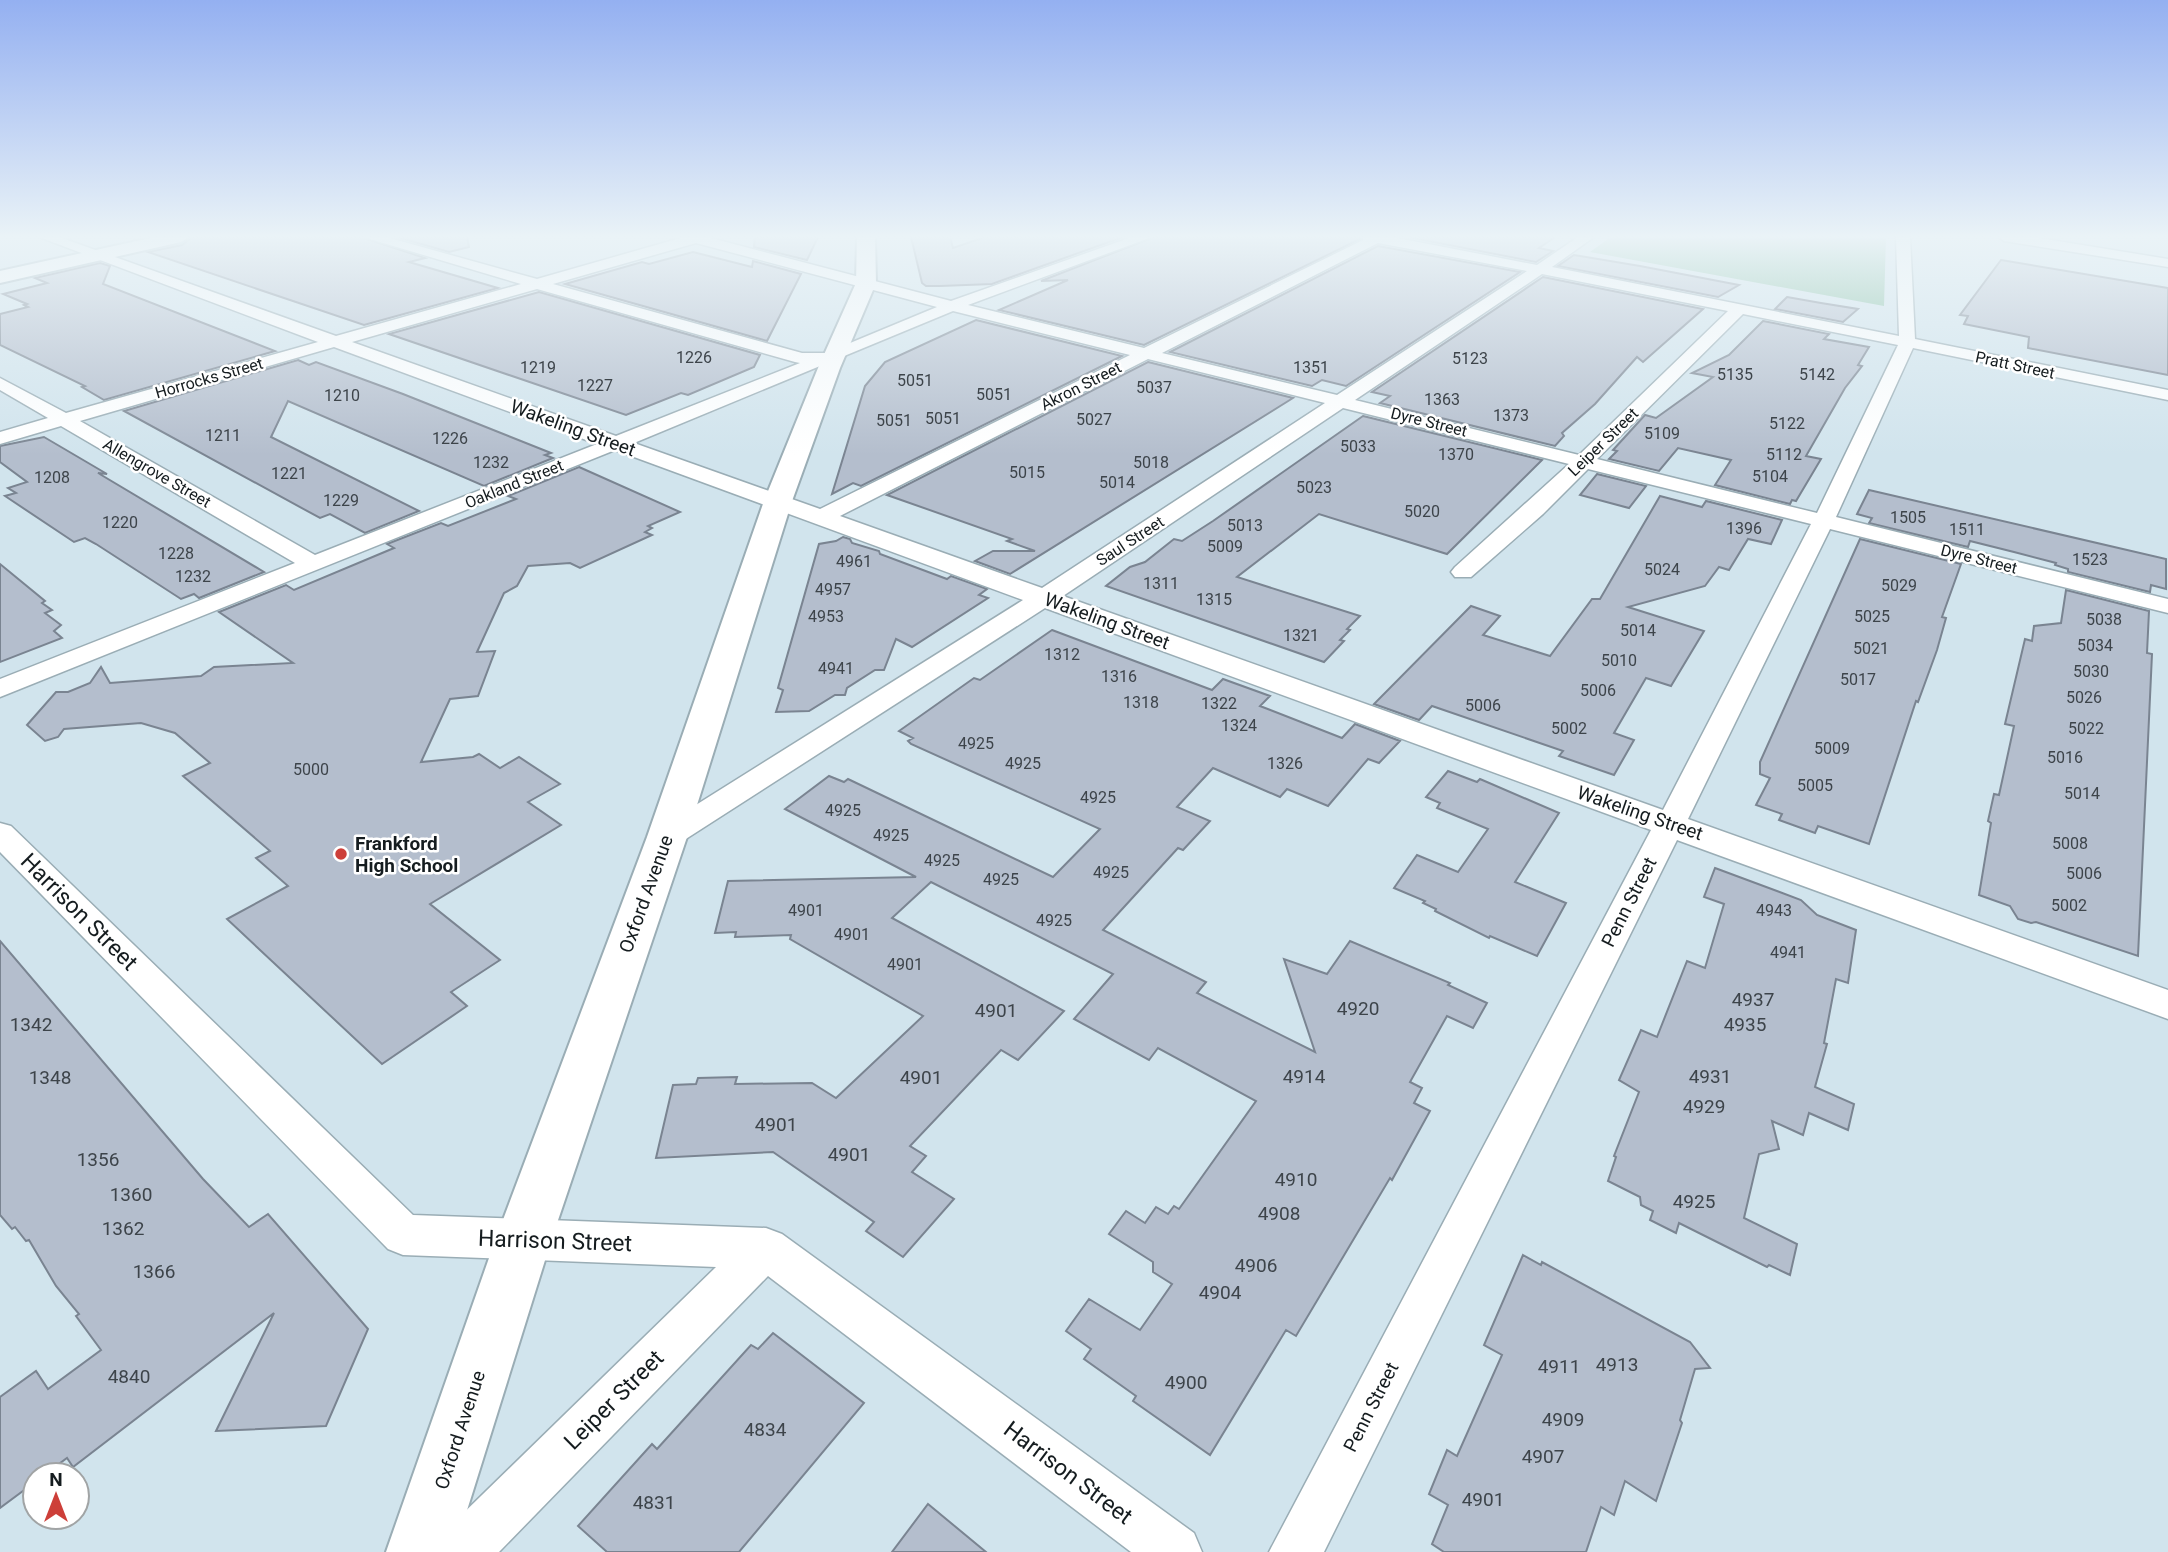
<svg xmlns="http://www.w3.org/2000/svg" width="2168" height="1552" font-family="Roboto,sans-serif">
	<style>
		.green { fill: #82be9f }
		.building { fill: #b4becd; stroke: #7a8491; stroke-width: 2 }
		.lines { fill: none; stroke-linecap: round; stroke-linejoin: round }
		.street-casing { stroke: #9aadb5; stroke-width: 3 }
		.secondary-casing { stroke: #9aadb5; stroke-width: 4 }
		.street { fill: #fff; fill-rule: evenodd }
		.secondary { fill: #fff; fill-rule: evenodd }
		.poi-dot { fill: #cd3f39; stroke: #fff; stroke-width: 2.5 }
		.labels { text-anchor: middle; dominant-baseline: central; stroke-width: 5; stroke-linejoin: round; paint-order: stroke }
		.number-label { font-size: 16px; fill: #3d444a }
		.far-street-label { font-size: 16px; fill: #151c1f; stroke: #fff }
		.street-label { font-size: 19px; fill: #151c1f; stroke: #fff }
		.poi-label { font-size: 19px; font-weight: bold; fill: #151c1f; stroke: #fff; text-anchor: start }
		.near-number-label { font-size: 19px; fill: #3d444a }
		.near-street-label { font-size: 23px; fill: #151c1f; stroke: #fff }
	</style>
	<rect width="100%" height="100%" fill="#d1e4ed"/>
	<polygon class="green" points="1611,237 1886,237 1884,306 1590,252"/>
	<g class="building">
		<polygon points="192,237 361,237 425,258 409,262 498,288 364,325 148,252 182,245"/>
		<polygon points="397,237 467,237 469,247 449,252"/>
		<polygon points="755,237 818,237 807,260 754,247"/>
		<polygon points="911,237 950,237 953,248 985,237 1123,237 992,284 940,286 926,286 922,283"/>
		<polygon points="1154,237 1360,237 1360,239 1144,345 999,310 1068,280 1041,281"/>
		<polygon points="1408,237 1555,237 1539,248 1553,251 1536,262"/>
		<polygon points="1378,246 1520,272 1346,386 1322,380 1312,386 1170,352"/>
		<polygon points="693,252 752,267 753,261 801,274 767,341 565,284 642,262 649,264"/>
		<polygon points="1574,255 1640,266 1739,285 1718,297 1558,266"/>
		<polygon points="2001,260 2168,288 2168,375 2028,348 2029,337 1964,324 1968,316 1960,315"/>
		<polygon points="100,263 110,266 103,284 275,351 104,400 82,387 85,386 0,345 0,314 28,307 24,305 27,304 3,294 47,283 35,278"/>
		<polygon points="1543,277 1703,309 1643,362 1637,357 1595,404 1562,433 1564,436 1555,446 1380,403 1390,396 1372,392"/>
		<polygon points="539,292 760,355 754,367 688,395 681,393 626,415 389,334"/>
		<polygon points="1787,297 1821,303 1858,309 1843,322 1775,309"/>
		<polygon points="976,320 1122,356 861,486 853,483 832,494 865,386 885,362"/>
		<polygon points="1763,321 1829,334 1824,339 1869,347 1858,365 1862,366 1845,388 1806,456 1821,459 1796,501 1792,500 1790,504 1715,485 1731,460 1678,448 1659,471 1609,459 1617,451 1613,450 1645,415 1656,418 1713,377 1692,373 1729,355"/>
		<polygon points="298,360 309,365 316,362 403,394 551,453 545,455 553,458 484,486 288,401 271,437 419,511 365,533 330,514 320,518 124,411"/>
		<polygon points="1148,362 1293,398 1010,574 975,561 993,551 1035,551 1007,541 1012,539 887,495"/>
		<polygon points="1363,416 1542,460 1447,554 1319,514 1237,577 1360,616 1347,629 1350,630 1340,640 1344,641 1324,662 1106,586 1130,567 1145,562 1174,539 1182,541 1213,521"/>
		<polygon points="44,437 107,474 98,473 264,572 199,598 194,594 181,599 96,544 85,538 74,542 5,496 16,493 8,488 27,482 0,462 0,446"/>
		<polygon points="579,467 680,512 648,526 652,528 645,532 652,535 580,568 570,563 528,566 517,586 504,593 477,652 495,651 478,696 450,699 421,762 473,757 479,754 500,768 519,757 560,784 528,802 561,825 430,904 500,960 451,992 467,1006 382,1064 227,919 288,886 256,858 270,851 183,776 210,763 175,733 141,723 64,729 58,737 45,741 27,725 56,692 68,692 90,683 101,667 110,683 201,676 214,667 293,663 219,612 286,585 294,590 394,548 387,544 441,523 448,526 516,499 508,496"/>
		<polygon points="1597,474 1646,486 1629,508 1580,495"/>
		<polygon points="1869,490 2166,559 2166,589 2151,585 2150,592 2068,572 2068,569 2055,565 2056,563 2014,552 1970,541 1968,547 1869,523 1872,518 1857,514"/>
		<polygon points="1660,496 1702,507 1706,501 1782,520 1771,544 1748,539 1729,570 1719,567 1705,586 1628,607 1704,631 1671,686 1646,678 1614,733 1634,740 1614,775 1559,756 1563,751 1432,706 1419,720 1374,704 1471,606 1500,616 1483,635 1550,656 1592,599 1600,599"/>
		<polygon points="843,537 850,539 852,543 879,551 880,554 947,579 951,576 987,589 979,595 988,598 912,647 896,639 884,670 875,670 847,688 845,695 835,695 809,711 776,712 783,690 778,688 819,544 836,541"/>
		<polygon points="1860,539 1961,564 1942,617 1946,618 1937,650 1918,702 1916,701 1869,844 1818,826 1815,833 1779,820 1782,814 1756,805 1770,778 1760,774 1760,762"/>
		<polygon points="0,564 45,601 42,603 52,610 45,613 61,625 54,631 62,638 0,662"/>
		<polygon points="2066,590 2149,611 2147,653 2152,654 2138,956 2036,922 2031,923 2018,919 2010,906 1979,895 1991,823 1988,821 1994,794 1999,795 2014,726 2005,724 2025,639 2032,641 2034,626 2061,623"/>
		<polygon points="1052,630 1212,690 1223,679 1270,696 1260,706 1342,738 1355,724 1400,741 1379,763 1368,759 1328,806 1287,789 1280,797 1213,768 1177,807 1210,821 1183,850 1178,848 1103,930 1206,982 1197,993 1315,1052 1284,959 1327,974 1350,941 1450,983 1448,985 1487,1003 1473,1028 1447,1016 1410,1082 1422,1088 1414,1103 1430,1111 1392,1180 1390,1178 1296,1336 1286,1330 1210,1455 1133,1401 1136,1396 1084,1359 1091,1349 1066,1331 1089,1299 1140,1330 1172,1284 1153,1272 1153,1262 1109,1234 1126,1211 1145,1223 1156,1207 1168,1214 1174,1206 1179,1209 1256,1101 1158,1048 1149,1060 1074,1019 1113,974 931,882 892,918 1064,1011 1018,1060 1001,1050 910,1146 926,1156 912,1172 954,1199 903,1257 866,1231 874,1222 773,1152 656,1158 673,1085 696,1084 698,1078 737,1077 735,1084 812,1083 836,1098 923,1016 790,939 791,935 735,937 736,932 715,933 728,881 916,877 785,809 829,776 844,782 848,779 1053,877 1100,829 911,744 908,741 913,738 899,731 974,678 980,680"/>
		<polygon points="1448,771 1477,782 1480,779 1559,813 1515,882 1566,903 1537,956 1490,936 1489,938 1435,911 1436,909 1423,903 1425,901 1394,888 1417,855 1458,872 1488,829 1437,808 1440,803 1426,797"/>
		<polygon points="1715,868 1801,900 1817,915 1856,930 1848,983 1836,979 1824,1043 1827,1044 1815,1087 1854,1104 1848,1130 1809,1113 1803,1135 1772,1121 1779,1149 1759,1154 1744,1218 1797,1244 1790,1275 1769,1265 1767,1267 1679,1223 1676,1233 1650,1220 1653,1211 1641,1205 1640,1197 1608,1181 1616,1157 1614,1156 1639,1092 1619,1080 1641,1030 1657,1037 1687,961 1705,968 1724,904 1704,897"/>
		<polygon points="0,941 203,1179 249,1227 268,1214 368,1329 326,1426 216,1431 274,1313 73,1467 67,1458 44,1475 35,1475 35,1482 0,1508 0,1397 36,1371 48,1389 101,1350 76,1316 79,1314 56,1286 29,1240 26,1241 15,1227 12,1229 0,1215"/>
		<polygon points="1523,1255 1541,1265 1542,1262 1690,1342 1710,1368 1695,1369 1680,1420 1682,1423 1656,1501 1625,1481 1614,1515 1601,1507 1586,1552 1444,1552 1432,1544 1448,1505 1429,1494 1447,1450 1457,1456 1502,1355 1484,1345"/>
		<polygon points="773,1333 864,1403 739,1552 607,1552 578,1526 652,1444 657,1449 751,1345 758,1349"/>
		<polygon points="928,1504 986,1552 892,1552"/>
	</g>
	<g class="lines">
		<g class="street-casing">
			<g id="street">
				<path d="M39 237H59L336 336 521 284 363 237H386L537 279 684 237H707L951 301 1132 237H1152L968 305 1144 348 1363 240 1362 237H1392L1537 265 1578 237H1594L1552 267 1899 336 1896 237H1910L1915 339 2168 390V400L1913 348 1836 517 2168 599V613L1830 529 1688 819 2168 990V1019L1677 840 1324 1552H1269L1651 830 1045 608 678 844 667 848 656 844 651 837 656 830 1023 600 615 450 0 697V679L295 563 61 426 0 444V432L48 418 0 390V378L66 413 318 342ZM696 243 937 307 826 353H802L553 284ZM1378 243 1527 271 1337 395 1162 353ZM1542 274 1728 311 1579 455 1355 400ZM537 289 795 362 800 363 616 436 352 342ZM953 311 1130 355 820 509 634 443ZM1743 314 1898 345 1817 513 1597 459ZM334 347 597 444 315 555 80 421ZM1148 359 1325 403 1042 588 840 516ZM1343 408 1569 464 1455 567 1451 572 1455 577H1471L1543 514 1588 469 1811 524 1663 810 1063 596Z"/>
				<polygon points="1998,237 2033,237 2168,259 2168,267 2004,241"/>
				<polygon points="0,823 11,826 413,1215 766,1228 782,1234 1194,1533 1202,1552 1131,1552 768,1276 499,1552 435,1552 443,1533 716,1267 403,1255 388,1249 0,852"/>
			</g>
		</g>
		<g class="secondary-casing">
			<g id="secondary">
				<polygon points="155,237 189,237 181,242 0,283 0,271"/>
				<polygon points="857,237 875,237 876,283 840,368 792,501 687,837 551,1241 454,1552 386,1552 495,1241 647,837 764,501 818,368 856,283"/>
			</g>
		</g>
		<use href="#street" class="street"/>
		<use href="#secondary" class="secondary"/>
	</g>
	<linearGradient id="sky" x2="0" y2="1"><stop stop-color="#94b0f1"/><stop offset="0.52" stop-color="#eaf3f7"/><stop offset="1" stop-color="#eaf3f7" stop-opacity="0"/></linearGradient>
	<rect width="2168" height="455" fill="url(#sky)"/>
	<circle class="poi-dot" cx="341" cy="854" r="7"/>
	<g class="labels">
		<g class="number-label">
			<text x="694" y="357">1226</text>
			<text x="1470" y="358">5123</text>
			<text x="538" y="367">1219</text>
			<text x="1311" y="367">1351</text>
			<text x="1735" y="374">5135</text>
			<text x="1817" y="374">5142</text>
			<text x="915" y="380">5051</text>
			<text x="595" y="385">1227</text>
			<text x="1154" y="387">5037</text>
			<text x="994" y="394">5051</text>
			<text x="342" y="395">1210</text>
			<text x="1442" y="399">1363</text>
			<text x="1511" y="415">1373</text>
			<text x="943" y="418">5051</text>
			<text x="1094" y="419">5027</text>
			<text x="894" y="420">5051</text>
			<text x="1787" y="423">5122</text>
			<text x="1662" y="433">5109</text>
			<text x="223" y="435">1211</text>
			<text x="450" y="438">1226</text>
			<text x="1358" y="446">5033</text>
			<text x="1456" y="454">1370</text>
			<text x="1784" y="454">5112</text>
			<text x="491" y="462">1232</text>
			<text x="1151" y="462">5018</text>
			<text x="1027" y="472">5015</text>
			<text x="289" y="473">1221</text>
			<text x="1770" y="476">5104</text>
			<text x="52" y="477">1208</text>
			<text x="1117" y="482">5014</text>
			<text x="1314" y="487">5023</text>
			<text x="341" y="500">1229</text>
			<text x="1422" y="511">5020</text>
			<text x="1908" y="517">1505</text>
			<text x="120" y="522">1220</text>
			<text x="1245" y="525">5013</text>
			<text x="1744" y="528">1396</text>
			<text x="1967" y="529">1511</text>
			<text x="1225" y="546">5009</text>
			<text x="176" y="553">1228</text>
			<text x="2090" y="559">1523</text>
			<text x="854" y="561">4961</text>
			<text x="1662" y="569">5024</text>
			<text x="193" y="576">1232</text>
			<text x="1161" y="583">1311</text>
			<text x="1899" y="585">5029</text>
			<text x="833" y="589">4957</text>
			<text x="1214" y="599">1315</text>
			<text x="826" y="616">4953</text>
			<text x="1872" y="616">5025</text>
			<text x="2104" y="619">5038</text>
			<text x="1638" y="630">5014</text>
			<text x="1301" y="635">1321</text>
			<text x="2095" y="645">5034</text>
			<text x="1871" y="648">5021</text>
			<text x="1062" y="654">1312</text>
			<text x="1619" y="660">5010</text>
			<text x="836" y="668">4941</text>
			<text x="2091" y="671">5030</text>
			<text x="1119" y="676">1316</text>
			<text x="1858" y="679">5017</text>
			<text x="1598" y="690">5006</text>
			<text x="2084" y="697">5026</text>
			<text x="1141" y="702">1318</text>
			<text x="1219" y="703">1322</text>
			<text x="1483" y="705">5006</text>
			<text x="1239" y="725">1324</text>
			<text x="1569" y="728">5002</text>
			<text x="2086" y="728">5022</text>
			<text x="976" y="743">4925</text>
			<text x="1832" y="748">5009</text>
			<text x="2065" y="757">5016</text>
			<text x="1023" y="763">4925</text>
			<text x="1285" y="763">1326</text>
			<text x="311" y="769">5000</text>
			<text x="1815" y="785">5005</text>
			<text x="2082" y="793">5014</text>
			<text x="1098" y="797">4925</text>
			<text x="843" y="810">4925</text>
			<text x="891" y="835">4925</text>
			<text x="2070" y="843">5008</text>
			<text x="942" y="860">4925</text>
			<text x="1111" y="872">4925</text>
			<text x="2084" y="873">5006</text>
			<text x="1001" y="879">4925</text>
			<text x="2069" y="905">5002</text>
			<text x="806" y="910">4901</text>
			<text x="1774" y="910">4943</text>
			<text x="1054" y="920">4925</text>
			<text x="852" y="934">4901</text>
			<text x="1788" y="952">4941</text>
			<text x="905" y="964">4901</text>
		</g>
		<g class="far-street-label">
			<text transform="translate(2015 365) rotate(12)">Pratt Street</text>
			<text transform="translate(209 378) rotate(-16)">Horrocks Street</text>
			<text transform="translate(1081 386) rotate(-27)">Akron Street</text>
			<text transform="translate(1429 422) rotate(14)">Dyre Street</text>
			<text transform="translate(1603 442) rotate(-44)">Leiper Street</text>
			<text transform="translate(157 473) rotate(30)">Allengrove Street</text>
			<text transform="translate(514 484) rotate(-22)">Oakland Street</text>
			<text transform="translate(1130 541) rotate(-33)">Saul Street</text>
			<text transform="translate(1979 559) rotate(14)">Dyre Street</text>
		</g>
		<g class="street-label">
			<text transform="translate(573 428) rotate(20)">Wakeling Street</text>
			<text transform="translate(1107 621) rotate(20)">Wakeling Street</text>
			<text transform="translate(1640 813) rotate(19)">Wakeling Street</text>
			<text transform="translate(646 894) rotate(-70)">Oxford Avenue</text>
			<text transform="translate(1629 902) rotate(-63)">Penn Street</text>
			<text transform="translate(1371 1407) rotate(-63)">Penn Street</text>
			<text transform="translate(460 1430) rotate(-72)">Oxford Avenue</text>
		</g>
		<g class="poi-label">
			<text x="355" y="843">Frankford<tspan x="355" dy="22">High School</tspan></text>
		</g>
		<g class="near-number-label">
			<text x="1753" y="999">4937</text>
			<text x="1358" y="1008">4920</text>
			<text x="996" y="1010">4901</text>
			<text x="31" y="1024">1342</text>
			<text x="1745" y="1024">4935</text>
			<text x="1304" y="1076">4914</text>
			<text x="1710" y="1076">4931</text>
			<text x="50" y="1077">1348</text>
			<text x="921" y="1077">4901</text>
			<text x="1704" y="1106">4929</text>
			<text x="776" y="1124">4901</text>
			<text x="849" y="1154">4901</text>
			<text x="98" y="1159">1356</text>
			<text x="1296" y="1179">4910</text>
			<text x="131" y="1194">1360</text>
			<text x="1694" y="1201">4925</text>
			<text x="1279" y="1213">4908</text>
			<text x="123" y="1228">1362</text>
			<text x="1256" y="1265">4906</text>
			<text x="154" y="1271">1366</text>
			<text x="1220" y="1292">4904</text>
			<text x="1617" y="1364">4913</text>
			<text x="1559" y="1366">4911</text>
			<text x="129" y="1376">4840</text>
			<text x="1186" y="1382">4900</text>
			<text x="1563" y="1419">4909</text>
			<text x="765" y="1429">4834</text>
			<text x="1543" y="1456">4907</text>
			<text x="1483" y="1499">4901</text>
			<text x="654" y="1502">4831</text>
		</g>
		<g class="near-street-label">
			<text transform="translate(79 912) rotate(45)">Harrison Street</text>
			<text transform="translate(555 1241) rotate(2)">Harrison Street</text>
			<text transform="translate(614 1400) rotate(-45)">Leiper Street</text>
			<text transform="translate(1068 1473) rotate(37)">Harrison Street</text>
		</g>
	</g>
	<g transform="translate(56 1496)"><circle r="33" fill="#ffffff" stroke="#a1a4a5" stroke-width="2"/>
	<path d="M0-5L12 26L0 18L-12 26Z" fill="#cd3f39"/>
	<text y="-10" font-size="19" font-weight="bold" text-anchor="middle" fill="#151c1f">N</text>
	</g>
</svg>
